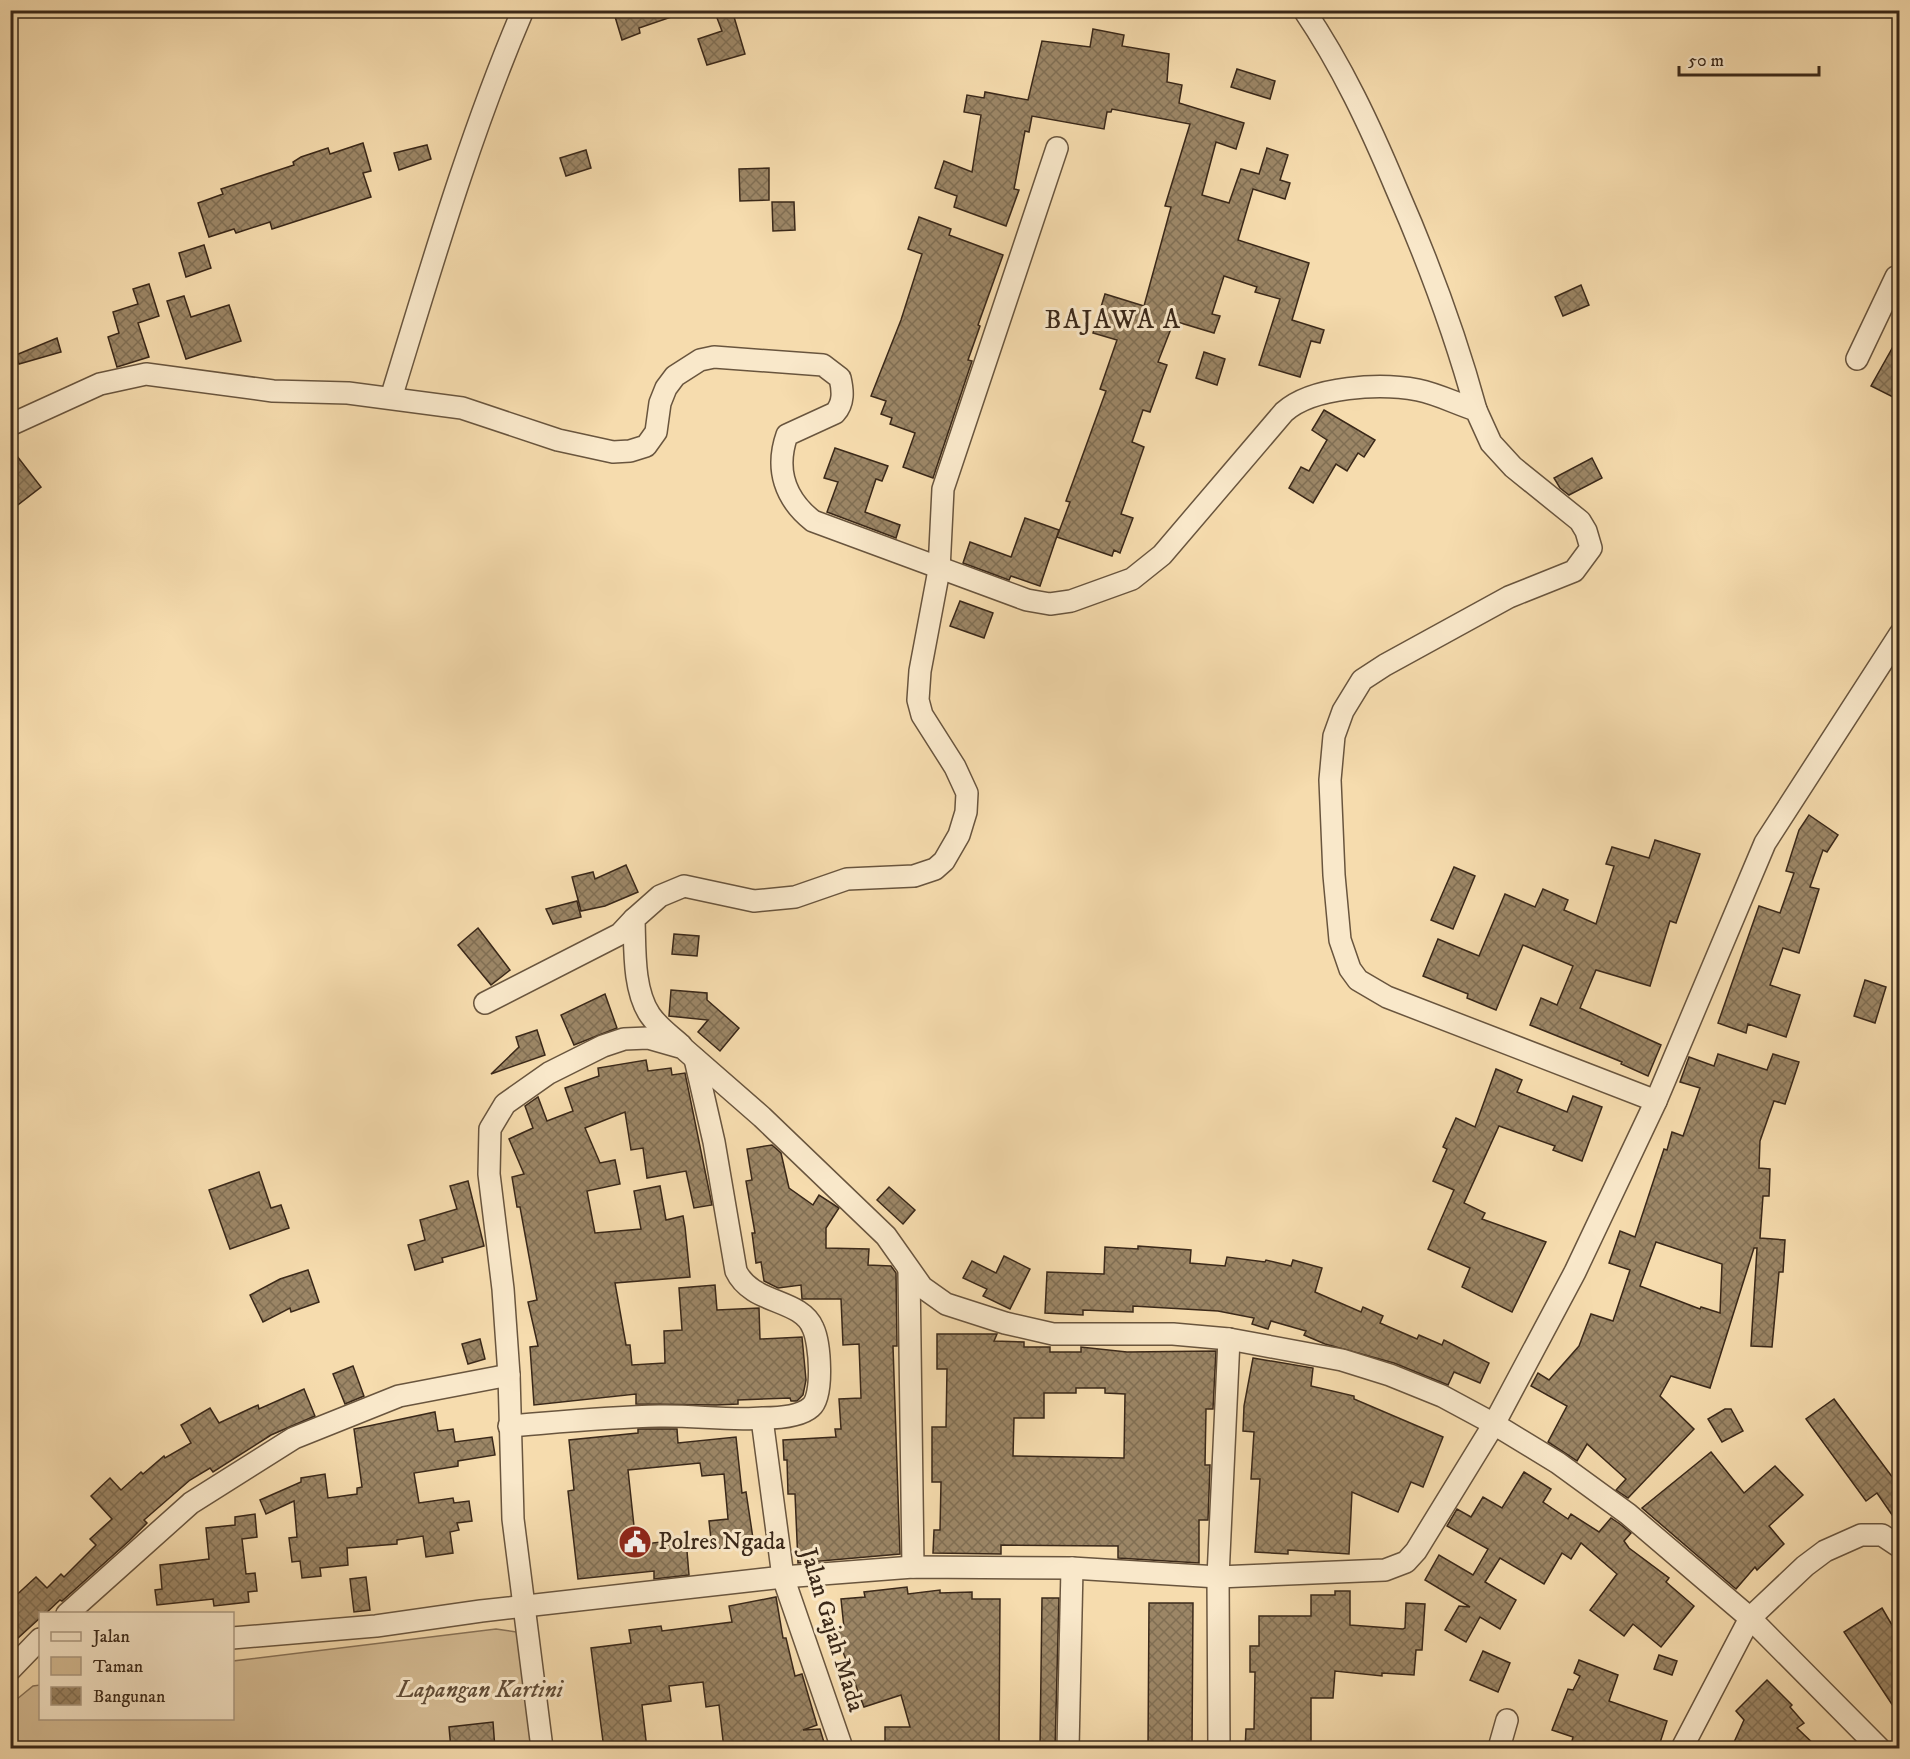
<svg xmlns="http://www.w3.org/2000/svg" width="1910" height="1759" font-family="'IM FELL DW Pica',serif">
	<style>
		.park { fill: #d6bd95; stroke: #887257; stroke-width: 1.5 }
		.building { fill: url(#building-cross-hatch); stroke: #3a2819; stroke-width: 1.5; fill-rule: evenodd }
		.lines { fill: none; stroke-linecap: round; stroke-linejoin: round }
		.minor-casing { stroke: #69553e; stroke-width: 24 }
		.minor { stroke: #f9e8ca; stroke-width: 21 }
		.labels { text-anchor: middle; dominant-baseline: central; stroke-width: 6; stroke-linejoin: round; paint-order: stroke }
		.poi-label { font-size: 24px; fill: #3a2819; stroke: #f9e8ca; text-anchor: start }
		.street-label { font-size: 24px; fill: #3a2819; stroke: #f9e8ca }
		.park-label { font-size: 24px; font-style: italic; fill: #614d38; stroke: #f9e8ca }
		.quarter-label { font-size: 27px; letter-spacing: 1.5px; fill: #3a2819; stroke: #f9e8ca }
	</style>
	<defs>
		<pattern id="building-cross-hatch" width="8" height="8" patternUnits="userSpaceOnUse" patternTransform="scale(1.5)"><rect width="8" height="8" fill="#9c8666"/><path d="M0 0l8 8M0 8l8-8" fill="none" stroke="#806e53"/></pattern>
	</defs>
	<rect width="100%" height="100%" fill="#f6dcae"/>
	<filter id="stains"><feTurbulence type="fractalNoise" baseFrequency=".00333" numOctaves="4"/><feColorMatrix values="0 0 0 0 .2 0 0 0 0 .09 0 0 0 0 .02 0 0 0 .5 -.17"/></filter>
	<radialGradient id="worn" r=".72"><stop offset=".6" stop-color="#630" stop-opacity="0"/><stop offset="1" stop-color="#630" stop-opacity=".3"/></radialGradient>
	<polygon class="park" points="496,1629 523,1633 546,1748 11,1748 11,1704 33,1686 40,1685 40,1718 232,1718 233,1661"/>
	<g class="building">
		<polygon points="613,10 683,10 683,13 639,28 640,33 622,40"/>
		<polygon points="714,10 732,10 745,54 707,65 698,39 722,31"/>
		<polygon points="1093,29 1124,35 1122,46 1169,54 1167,82 1182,85 1179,103 1244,123 1236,149 1216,142 1202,195 1229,203 1241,169 1259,174 1267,148 1288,155 1280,180 1290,183 1285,199 1253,189 1238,240 1309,263 1292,320 1324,330 1320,343 1311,341 1300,377 1259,365 1280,299 1255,292 1257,287 1224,276 1212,314 1220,316 1214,333 1174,321 1158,362 1167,365 1150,412 1143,410 1132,442 1144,447 1121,514 1133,518 1120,553 1114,550 1112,556 1057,537 1070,502 1066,501 1106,391 1100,389 1117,340 1093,333 1105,294 1144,306 1171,207 1165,206 1190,124 1112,109 1111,112 1107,112 1104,129 1032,116 1029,132 1025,131 1014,189 1019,190 1006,226 954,207 957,196 935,188 944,161 972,172 981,115 964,112 967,95 984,98 985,92 1028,100 1042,41 1090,47"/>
		<polygon points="1237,69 1275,81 1270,99 1231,87"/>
		<polygon points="363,143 371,171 363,173 371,197 272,229 270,222 236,233 234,229 209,237 198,203 223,194 221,189 294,165 293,162 301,157 328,148 330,154"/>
		<polygon points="427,145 431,159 399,170 394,153"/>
		<polygon points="586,150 591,168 566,176 560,158"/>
		<polygon points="769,168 769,200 740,201 739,169"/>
		<polygon points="772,202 794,202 795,230 773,231"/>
		<polygon points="919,217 951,229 949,235 1003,255 978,325 980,326 968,360 972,361 933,478 903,467 915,433 890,424 892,418 881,414 886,401 871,396 901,320 922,254 908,249"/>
		<polygon points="204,245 211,268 186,277 179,253"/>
		<polygon points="149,284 159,316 138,323 149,357 117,367 108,337 119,333 113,312 138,304 133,289"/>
		<polygon points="1581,285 1589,305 1563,316 1555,297"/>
		<polygon points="184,296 191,317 229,305 241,341 186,359 167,301"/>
		<polygon points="1899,336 1899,400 1871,386"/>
		<polygon points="57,338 61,352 19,364 16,355"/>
		<polygon points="1204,352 1225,359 1217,385 1196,378"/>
		<polygon points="1324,410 1375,440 1364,457 1358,453 1347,471 1336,464 1313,503 1289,488 1301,467 1309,471 1327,440 1312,430"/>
		<polygon points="10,447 41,487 10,511"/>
		<polygon points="835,448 888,466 882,481 876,479 865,512 900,525 896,538 827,512 838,482 824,478"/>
		<polygon points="1592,458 1602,478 1569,495 1560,488 1554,478"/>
		<polygon points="1025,518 1059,530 1040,586 1011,576 1009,580 963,563 970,542 1011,557"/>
		<polygon points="960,601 993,613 984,638 950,626"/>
		<polygon points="1809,815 1838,835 1827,852 1823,850 1810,887 1819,889 1799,953 1783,948 1770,985 1800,995 1786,1037 1748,1024 1746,1033 1718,1023 1759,906 1780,913 1794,873 1786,871 1799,830"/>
		<polygon points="1655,840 1700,854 1676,923 1670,921 1650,986 1596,970 1580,1008 1661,1045 1648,1076 1621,1064 1622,1062 1530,1025 1541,998 1557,1005 1573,966 1523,945 1496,1010 1467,998 1468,994 1423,976 1438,939 1479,956 1505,894 1535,907 1543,889 1568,900 1564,910 1596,924 1614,866 1606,864 1612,847 1649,858"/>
		<polygon points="626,865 638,892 605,906 581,911 572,877 593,872 595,879"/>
		<polygon points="1454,867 1475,876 1453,929 1431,920"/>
		<polygon points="577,901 581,917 553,924 546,909"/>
		<polygon points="478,928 510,970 491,985 458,945"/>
		<polygon points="674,934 699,936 697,956 672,954"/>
		<polygon points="1865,980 1886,987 1875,1023 1854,1016"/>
		<polygon points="671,990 707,993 707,1000 739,1028 720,1051 698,1032 708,1020 669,1016"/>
		<polygon points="605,994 617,1028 574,1045 561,1015"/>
		<polygon points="537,1030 545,1055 491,1074 519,1047 516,1037"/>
		<path d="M1718 1054 1767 1070 1773 1054 1799 1062 1785 1104 1774 1101 1760 1141 1759 1168 1770 1169 1769 1196H1763L1760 1238 1785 1240 1783 1272H1779L1772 1347 1751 1346 1757 1248H1754L1710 1388 1671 1376 1660 1396 1694 1429 1628 1498 1616 1490 1626 1479 1587 1444 1577 1461 1548 1442 1567 1406 1531 1386 1538 1373 1549 1380 1579 1346 1591 1314 1613 1321 1630 1270 1609 1263 1620 1231 1635 1237 1664 1149 1667 1150 1672 1132 1683 1136 1700 1088 1680 1082 1689 1057 1714 1066ZM1656 1242 1722 1264 1720 1313 1701 1307 1700 1309 1640 1286Z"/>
		<polygon points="646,1060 648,1071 671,1068 672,1075 685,1073 712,1205 694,1208 686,1171 647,1178 643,1148 631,1150 625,1112 585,1128 600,1163 615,1160 620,1184 587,1191 595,1233 641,1229 634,1191 660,1186 666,1220 683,1216 685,1227 690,1277 615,1283 626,1345 630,1345 632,1365 665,1363 664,1331 682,1330 679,1288 715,1285 717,1310 759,1308 760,1339 802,1337 806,1380 803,1395 797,1401 791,1401 790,1398 738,1400 738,1404 716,1405 636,1404 636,1394 534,1405 530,1347 538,1346 528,1302 537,1300 520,1207 517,1207 512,1177 524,1174 509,1139 533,1128 525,1106 538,1097 547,1121 573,1111 565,1088 599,1076 598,1068"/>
		<polygon points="1496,1069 1522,1080 1517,1092 1567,1112 1573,1096 1602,1107 1582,1161 1553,1150 1555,1146 1499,1126 1464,1203 1485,1213 1482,1219 1546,1242 1512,1312 1462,1287 1470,1268 1428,1249 1454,1190 1433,1181 1447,1149 1443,1147 1456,1118 1475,1127"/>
		<polygon points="772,1145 781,1153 789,1188 813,1205 819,1195 839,1208 826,1228 826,1248 869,1249 868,1265 891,1266 896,1273 897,1346 893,1346 900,1554 798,1563 795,1494 788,1494 787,1460 784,1460 783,1440 836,1437 835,1429 841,1429 839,1399 861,1398 859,1344 843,1345 841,1299 802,1299 801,1285 778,1288 764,1281 761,1262 756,1263 752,1233 755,1233 746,1181 752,1180 747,1149"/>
		<polygon points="259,1172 271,1208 281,1205 289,1228 230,1249 209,1190"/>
		<polygon points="468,1181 484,1246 442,1258 443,1262 415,1270 408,1245 425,1240 420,1220 457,1209 450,1186"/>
		<polygon points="889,1187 915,1210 903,1224 877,1200"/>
		<polygon points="1138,1246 1191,1250 1190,1263 1225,1266 1227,1257 1265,1262 1266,1260 1291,1266 1293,1260 1322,1268 1315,1292 1361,1312 1363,1307 1383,1316 1380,1323 1417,1339 1419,1335 1442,1345 1444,1340 1489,1363 1480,1383 1454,1372 1448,1385 1394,1363 1325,1344 1304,1335 1306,1331 1271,1321 1268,1329 1252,1324 1254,1318 1218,1311 1133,1306 1133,1312 1083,1310 1083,1315 1045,1313 1047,1272 1104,1274 1105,1247 1138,1249"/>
		<polygon points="1004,1256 1030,1269 1010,1309 983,1296 987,1289 963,1278 972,1261 996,1273"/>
		<polygon points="308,1270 319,1302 291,1312 290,1308 263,1322 250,1295 280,1279"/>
		<path d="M937 1334H997L994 1341 1024 1342V1347H1050V1352H1081V1347L1127 1352 1216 1351 1213 1409H1206L1205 1465H1210L1208 1520H1199V1563L1118 1558V1546L1001 1545V1554L933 1553 934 1530H940L941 1482H932V1427H946L947 1369H937ZM1076 1388H1105V1393L1125 1394 1124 1458 1013 1456 1014 1418H1044V1393H1076Z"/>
		<polygon points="480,1339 485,1359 468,1364 462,1344"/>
		<polygon points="1253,1358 1313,1368 1311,1386 1354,1396 1354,1399 1443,1437 1423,1487 1411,1482 1398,1512 1352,1492 1349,1554 1288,1550 1288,1554 1255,1552 1260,1479 1251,1479 1254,1432 1243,1431 1244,1406"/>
		<polygon points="353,1366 364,1396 345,1404 333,1374"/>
		<polygon points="304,1389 315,1416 271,1435 213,1472 210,1468 190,1480 144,1520 147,1523 129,1541 62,1601 60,1600 45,1614 40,1614 40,1618 17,1639 10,1631 10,1601 36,1577 47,1588 61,1574 64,1577 96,1545 90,1539 112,1519 91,1496 110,1478 121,1490 141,1472 143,1474 164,1456 165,1458 191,1443 181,1425 210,1408 219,1423 258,1405 259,1409"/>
		<polygon points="1834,1399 1899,1486 1899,1525 1877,1493 1866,1501 1806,1419"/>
		<polygon points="1725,1409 1731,1409 1743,1431 1722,1442 1708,1419"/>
		<polygon points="435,1412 438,1431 453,1429 455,1442 492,1437 495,1455 458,1461 458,1466 414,1473 419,1503 453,1498 454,1503 469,1501 472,1521 457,1523 459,1530 450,1532 453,1553 426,1557 423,1536 397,1540 397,1544 347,1548 348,1565 320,1568 321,1576 302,1578 300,1561 292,1562 289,1538 297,1537 294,1501 266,1514 260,1500 301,1482 301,1478 325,1474 328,1498 357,1494 357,1488 362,1487 354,1429"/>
		<polygon points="638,1429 677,1429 678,1443 736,1437 742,1493 746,1492 754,1545 712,1549 709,1521 728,1519 724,1474 702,1476 700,1463 628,1470 636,1545 686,1539 689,1575 654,1579 654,1571 578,1579 568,1491 574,1490 569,1440 638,1433"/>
		<polygon points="1711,1452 1744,1493 1775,1466 1803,1495 1769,1526 1784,1544 1757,1570 1755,1567 1736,1589 1642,1508"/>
		<polygon points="1524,1472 1551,1489 1543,1502 1568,1519 1571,1514 1599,1532 1611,1518 1620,1524 1631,1533 1624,1541 1629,1548 1669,1578 1666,1582 1694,1606 1661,1647 1633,1624 1624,1636 1590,1610 1617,1574 1581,1543 1571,1559 1562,1553 1544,1584 1500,1558 1485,1582 1516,1600 1500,1629 1480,1617 1466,1642 1445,1630 1459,1606 1470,1607 1425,1580 1439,1555 1473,1575 1488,1549 1447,1526 1457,1509 1471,1517 1483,1497 1502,1508"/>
		<polygon points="255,1514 257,1537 242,1539 246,1574 255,1573 257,1591 248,1592 249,1602 214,1606 213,1599 157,1605 155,1590 162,1589 160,1565 209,1559 206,1528 235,1525 235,1517"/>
		<polygon points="366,1577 370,1610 354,1612 350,1579"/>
		<polygon points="907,1587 908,1594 940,1590 940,1593 972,1592 972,1599 1000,1599 999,1749 885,1749 885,1727 910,1727 901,1695 864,1707 835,1631 844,1628 841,1599 865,1597 864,1592"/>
		<polygon points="1335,1591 1350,1591 1350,1625 1403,1629 1405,1628 1406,1603 1425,1604 1422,1650 1416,1650 1414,1675 1382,1673 1382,1676 1335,1671 1333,1698 1311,1698 1311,1749 1245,1749 1246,1729 1254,1729 1255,1672 1250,1672 1250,1646 1259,1646 1259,1616 1311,1616 1311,1595 1335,1595"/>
		<polygon points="776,1597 783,1638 786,1638 795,1676 802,1674 817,1725 803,1730 820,1729 826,1749 773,1749 772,1745 724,1749 719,1705 706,1707 703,1682 669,1686 671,1701 642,1705 647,1749 604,1749 591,1648 631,1643 629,1630 661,1626 662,1631 732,1622 729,1606"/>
		<polygon points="1042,1598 1059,1598 1055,1749 1040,1749"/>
		<polygon points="1149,1603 1193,1603 1192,1749 1148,1749"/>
		<polygon points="1882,1608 1899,1637 1899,1715 1844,1632"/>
		<polygon points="1483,1651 1510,1663 1498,1692 1470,1680"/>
		<polygon points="1659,1655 1677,1661 1672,1675 1654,1669"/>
		<polygon points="1579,1660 1618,1675 1609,1701 1667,1721 1658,1749 1570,1749 1573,1737 1552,1730 1568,1689 1573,1690 1580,1676 1574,1673"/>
		<polygon points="1767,1680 1792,1705 1790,1707 1804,1723 1797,1728 1819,1749 1731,1749 1744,1720 1736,1711"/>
		<polygon points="493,1722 495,1749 451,1749 449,1727"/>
	</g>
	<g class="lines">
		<g class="minor-casing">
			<g id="minor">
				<path d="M1304 10C1342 66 1370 126 1396 188 1428 261 1455 333 1476 410"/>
				<polyline points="1857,359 1896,277 1900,277"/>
				<path d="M391 398C431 268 469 136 523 10"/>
				<path d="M10 425 100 384 146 374 273 391 348 393 462 408 558 440 613 452 630 451 646 446 656 432 660 403 666 388 675 376 700 360 714 357 823 365 840 378C843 391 844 403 835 413L787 435C775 469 785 499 813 521L1027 600 1050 604 1071 601 1132 579 1162 555 1284 412C1313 386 1381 383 1418 390 1438 394 1457 404 1476 410L1491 443 1513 467 1580 521 1586 531 1591 548 1574 571 1509 597 1385 665 1362 680 1343 711 1334 736 1330 780 1334 875 1340 940 1350 969 1358 980 1387 997 1656 1101"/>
				<polyline points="485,1003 620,934 634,919"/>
				<path d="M681 1045C671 1036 658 1027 650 1015 633 990 635 949 634 919L660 896 684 886 754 901 795 897 847 879 914 876 935 869 944 861 959 835 966 812 967 793 955 767 922 715 918 700 920 671 939 570 943 489 1057 148"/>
				<polyline points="909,1272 913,1567"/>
				<polyline points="762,1419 783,1577 842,1748"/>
				<path d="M509 1426C559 1422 608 1417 659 1416 693 1415 729 1421 763 1418 777 1418 800 1417 811 1407 824 1396 820 1343 813 1328 801 1298 752 1305 736 1271L714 1142 695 1059"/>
				<polyline points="67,1614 191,1503 294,1438 399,1396 509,1375"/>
				<polyline points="232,1638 376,1626 481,1611 783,1577 913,1567 1072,1568 1218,1577 1385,1570 1406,1562 1416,1551 1494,1424 1575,1272 1656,1101 1765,843 1900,634"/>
				<polyline points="10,1670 40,1639"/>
				<polyline points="542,1748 513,1519 509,1375 503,1289 489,1174 490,1129 505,1104 549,1073 603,1046 624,1039 648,1038 683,1048 762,1117 886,1236 922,1287 946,1304 1005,1323 1053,1334 1173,1334 1229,1339 1342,1360 1390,1375 1442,1396 1494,1424 1558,1463 1628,1514 1750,1618 1879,1748"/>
				<polyline points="1068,1748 1072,1568"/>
				<polyline points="1219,1748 1218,1577 1229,1339"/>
				<polyline points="1499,1748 1507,1720"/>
				<polyline points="1682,1748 1750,1618 1805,1566 1825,1551 1861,1535 1882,1535 1900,1547"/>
			</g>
		</g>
		<use href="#minor" class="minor"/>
	</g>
	<defs>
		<g id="civic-disc" transform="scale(1.725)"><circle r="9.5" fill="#8f2418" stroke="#f9e8ca"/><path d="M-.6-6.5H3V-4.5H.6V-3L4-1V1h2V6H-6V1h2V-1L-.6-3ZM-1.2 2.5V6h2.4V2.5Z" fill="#fff"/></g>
	</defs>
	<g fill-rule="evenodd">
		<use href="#civic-disc" x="635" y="1542"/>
	</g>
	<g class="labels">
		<g class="poi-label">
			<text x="658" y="1542">Polres Ngada</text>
		</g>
		<g class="street-label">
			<text transform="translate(832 1630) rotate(73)">Jalan Gajah Mada</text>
		</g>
		<g class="park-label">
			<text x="480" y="1690">Lapangan Kartini</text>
		</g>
		<g class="quarter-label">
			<text x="1113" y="320">BAJAWA A</text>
		</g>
	</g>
	<rect width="1910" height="1759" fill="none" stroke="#f6dcae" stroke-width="36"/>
	<rect x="12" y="12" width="1886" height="1735" fill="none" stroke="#3a2819" stroke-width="3"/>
	<rect x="18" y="18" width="1874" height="1723" fill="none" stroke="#3a2819" stroke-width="1.5"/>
	<rect x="39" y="1612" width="195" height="108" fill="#f9e8ca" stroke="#ad9b83" stroke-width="1.5"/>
	<rect x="51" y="1632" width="30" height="9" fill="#f9e8ca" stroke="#ad9b83" stroke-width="1.5"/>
	<text x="93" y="1642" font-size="18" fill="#3a2819">Jalan</text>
	<rect x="51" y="1657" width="30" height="18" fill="#d6bd95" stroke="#ad9b83" stroke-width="1.5"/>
	<text x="93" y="1672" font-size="18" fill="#3a2819">Taman</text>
	<rect x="51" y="1687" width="30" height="18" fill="url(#building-cross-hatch)" stroke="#ad9b83" stroke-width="1.5"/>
	<text x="93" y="1702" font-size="18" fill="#3a2819">Bangunan</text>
	<path d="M1679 66v9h140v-9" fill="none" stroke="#3a2819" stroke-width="3"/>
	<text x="1688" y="66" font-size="18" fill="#3a2819" stroke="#f9e8ca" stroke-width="4.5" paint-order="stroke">50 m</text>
	<rect width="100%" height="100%" filter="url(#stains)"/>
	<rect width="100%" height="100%" fill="url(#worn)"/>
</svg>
